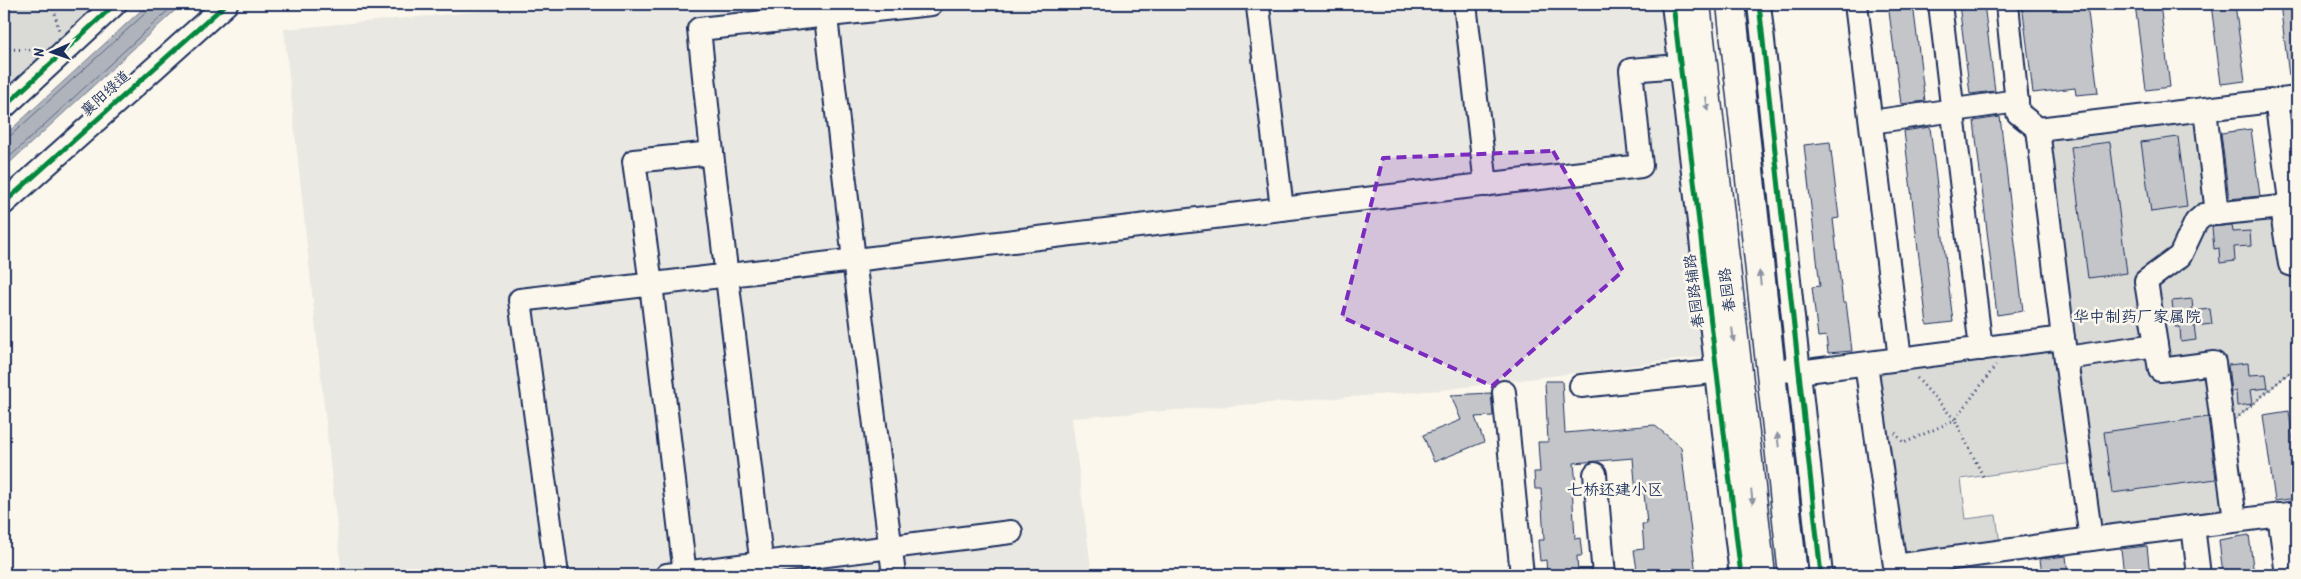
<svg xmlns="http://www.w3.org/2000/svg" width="2301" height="579" font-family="Kalam,'LXGW WenKai TC',sans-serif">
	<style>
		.built { fill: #eae8e2 }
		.green { fill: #dadad7; stroke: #7a849a }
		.water { fill: #afb3bb; stroke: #747e96 }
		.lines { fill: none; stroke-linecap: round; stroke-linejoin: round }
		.shore { stroke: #566483; stroke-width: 1 }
		.building { fill: #c3c5c9; stroke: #1b2f5e }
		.minor-casing { stroke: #1b2f5e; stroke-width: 26 }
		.major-casing { stroke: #1b2f5e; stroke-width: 31 }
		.path { stroke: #1b2f5e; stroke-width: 3; stroke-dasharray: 1 4; stroke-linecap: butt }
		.minor { stroke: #fbf7ec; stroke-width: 22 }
		.major { stroke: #fbf7ec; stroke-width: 28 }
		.cycleway-casing { stroke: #fbf7ec; stroke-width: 8 }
		.cycleway { stroke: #00873e; stroke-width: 5 }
		.oneway { fill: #8b93a5 }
		.marked { fill: #7b2cbf; fill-opacity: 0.2; stroke: #7b2cbf; stroke-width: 4; stroke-dasharray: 10 6; stroke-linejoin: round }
		.labels { text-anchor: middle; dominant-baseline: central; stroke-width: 5; stroke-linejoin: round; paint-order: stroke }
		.street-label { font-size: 15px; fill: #1b2f5e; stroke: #fbf7ec }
		.neighbourhood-label { font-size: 16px; fill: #1b2f5e; stroke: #fbf7ec }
	</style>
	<rect width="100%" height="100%" fill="#fbf7ec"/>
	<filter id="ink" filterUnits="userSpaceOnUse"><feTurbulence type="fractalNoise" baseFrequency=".02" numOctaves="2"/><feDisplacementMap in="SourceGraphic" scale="10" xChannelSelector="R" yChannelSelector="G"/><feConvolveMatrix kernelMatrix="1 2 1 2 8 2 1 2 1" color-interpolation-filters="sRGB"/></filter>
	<g filter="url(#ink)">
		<polygon class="built" points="562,4 1673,4 1715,355 1441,390 1072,418 1092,575 342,575 284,29"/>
		<g class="green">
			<polygon points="4,4 121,4 4,116"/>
			<polygon points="2205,109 2217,213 2281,207 2297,266 2297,366 2223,430 2235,520 2091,539 2080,462 1961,479 1966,519 1996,515 2001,551 1895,566 1866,364 2063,338 2036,127"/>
		</g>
		<polygon class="water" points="148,4 182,4 4,168 4,136"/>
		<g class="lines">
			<g class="shore">
				<polyline points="4,139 9,137 149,10 151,4"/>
				<polyline points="4,162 175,4"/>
			</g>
		</g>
		<g class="building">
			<polygon points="1888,4 1913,4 1925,101 1901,104"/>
			<polygon points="1959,4 1984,4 1995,91 1970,94"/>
			<polygon points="2022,4 2087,4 2098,93 2076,95 2075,88 2033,93"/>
			<polygon points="2135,4 2160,4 2170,87 2146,90"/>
			<polygon points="2211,4 2235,4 2245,81 2221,84"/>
			<polygon points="2280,4 2297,4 2297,75 2289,76"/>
			<polygon points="2000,117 2023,311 1997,315 1974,121"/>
			<polygon points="1930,127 1953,322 1927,325 1904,131"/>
			<polygon points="2251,129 2260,196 2229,199 2221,133"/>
			<polygon points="2178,137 2187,207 2151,212 2141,142"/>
			<polygon points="1830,142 1839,218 1833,219 1843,303 1846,302 1852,351 1828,353 1826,336 1818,337 1812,287 1820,286 1804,145"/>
			<polygon points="2110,142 2127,273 2088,278 2071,147"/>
			<polygon points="2232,225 2233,232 2250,231 2251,246 2234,247 2235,261 2220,263 2219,248 2214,249 2212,227"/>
			<polygon points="2192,299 2193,311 2210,309 2212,324 2194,326 2196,340 2181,342 2180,327 2175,327 2172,301"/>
			<polygon points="2248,363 2249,375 2266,374 2268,388 2250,390 2252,404 2237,406 2236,391 2231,392 2228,365"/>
			<polygon points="1545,381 1562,381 1565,433 1654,425 1681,447 1696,575 1648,575 1647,569 1637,570 1634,550 1644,549 1642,524 1647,524 1644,493 1636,494 1633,458 1574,463 1576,485 1572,485 1575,539 1580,538 1582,556 1577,556 1578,575 1547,575 1546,560 1540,561 1538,540 1544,540 1541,489 1535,489 1534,472 1540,472 1538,442 1548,442"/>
			<polygon points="1491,393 1493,416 1475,417 1484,442 1434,462 1423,435 1461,420 1451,395"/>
			<polygon points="2289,411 2297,472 2297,498 2275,501 2263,415"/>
			<polygon points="2208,417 2216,479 2112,493 2104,432"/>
			<polygon points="2249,535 2254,575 2223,575 2219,540"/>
			<polygon points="2147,546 2150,575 2124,575 2121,549"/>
			<polygon points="2066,556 2068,575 2042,575 2040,559"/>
		</g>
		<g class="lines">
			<g class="minor-casing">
				<g id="minor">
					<polyline points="1465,4 1486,185"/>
					<polyline points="1673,4 1741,575"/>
					<polyline points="1759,4 1821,575"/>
					<polyline points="1856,4 1900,359"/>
					<polyline points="1940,4 1981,349"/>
					<polyline points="2007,4 2018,113 2038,129"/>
					<polyline points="1258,7 1282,209"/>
					<polyline points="826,17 854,260 894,575"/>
					<polyline points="2276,100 2290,200 2281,207"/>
					<polyline points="4,107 115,4"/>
					<polyline points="2205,109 2217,214"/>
					<polyline points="1871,122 2017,101"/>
					<polyline points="712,153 763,575"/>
					<polyline points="4,203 226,4"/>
					<polyline points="2063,338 2091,539 2297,513"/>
					<polyline points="2156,345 2160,370 2214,363 2235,520"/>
					<polyline points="2066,358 2156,345 2146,281 2180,256 2196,222 2204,215 2281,207 2290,264 2297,266"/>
					<polyline points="1866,364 1895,566 2091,539"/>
					<polyline points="1770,368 1799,372 2063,338 2038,129 2297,98"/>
					<polyline points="1581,386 1731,370"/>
					<polyline points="1504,392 1522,575"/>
					<polyline points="1595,474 1604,575"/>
					<polyline points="2279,515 2287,575"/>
					<polyline points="2193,526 2199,575"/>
					<polyline points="557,575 520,300 1641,166 1631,70 1702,64"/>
					<polyline points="667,575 1011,532"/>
					<polyline points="685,575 651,284 634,161 712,153 699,29 931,4"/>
				</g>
			</g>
			<g class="major-casing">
				<g id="major">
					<polyline points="1696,4 1761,575"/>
					<polyline points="1731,4 1793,575"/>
				</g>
			</g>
			<g class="path">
				<polyline points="53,4 59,31"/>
				<polyline points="4,7 7,4"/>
				<polyline points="4,49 38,50"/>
				<polyline points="2239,416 2297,366"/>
				<polyline points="1895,433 1904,443 1955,420 1915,376"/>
				<polyline points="1983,476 1955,420 1996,365"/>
			</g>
			<use href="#minor" class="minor"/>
			<use href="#major" class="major"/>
			<g class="cycleway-casing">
				<g id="cycleway">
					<polyline points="1673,4 1741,575"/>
					<polyline points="1759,4 1821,575"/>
					<polyline points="4,107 115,4"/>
					<polyline points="4,203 226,4"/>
				</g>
			</g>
			<use href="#cycleway" class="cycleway"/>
		</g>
		<defs><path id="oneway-solid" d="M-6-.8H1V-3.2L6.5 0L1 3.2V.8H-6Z" transform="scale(1.25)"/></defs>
		<g class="oneway">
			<use href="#oneway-solid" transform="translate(1707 104) rotate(83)"/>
			<use href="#oneway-solid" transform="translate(1760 278) rotate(-96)"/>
			<use href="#oneway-solid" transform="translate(1733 335) rotate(83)"/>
			<use href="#oneway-solid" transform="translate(1778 440) rotate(-96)"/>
			<use href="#oneway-solid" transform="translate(1752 497) rotate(84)"/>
		</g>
	</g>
	<path class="marked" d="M1553 151 1623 271 1492 386 1342 317 1383 158Z"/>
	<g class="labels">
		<g class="street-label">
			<text transform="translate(106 94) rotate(-42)">襄阳绿道</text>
			<text transform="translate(1728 290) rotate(-97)">春园路</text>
			<text transform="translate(1695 291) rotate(-97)">春园路辅路</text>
		</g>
		<g class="neighbourhood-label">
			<text x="2137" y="317">华中制药厂家属院</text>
			<text x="1615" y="490">七桥还建小区</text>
		</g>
	</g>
	<rect width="2301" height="579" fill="none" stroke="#fbf7ec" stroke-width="20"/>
	<rect x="10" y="10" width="2281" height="559" fill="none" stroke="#1b2f5e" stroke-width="2" filter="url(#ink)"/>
	<g transform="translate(52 52) rotate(268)" stroke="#fbf7ec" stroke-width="4" paint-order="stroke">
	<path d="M0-4L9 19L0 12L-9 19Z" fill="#1b2f5e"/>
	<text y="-8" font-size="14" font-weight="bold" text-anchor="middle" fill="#1b2f5e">N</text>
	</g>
</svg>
